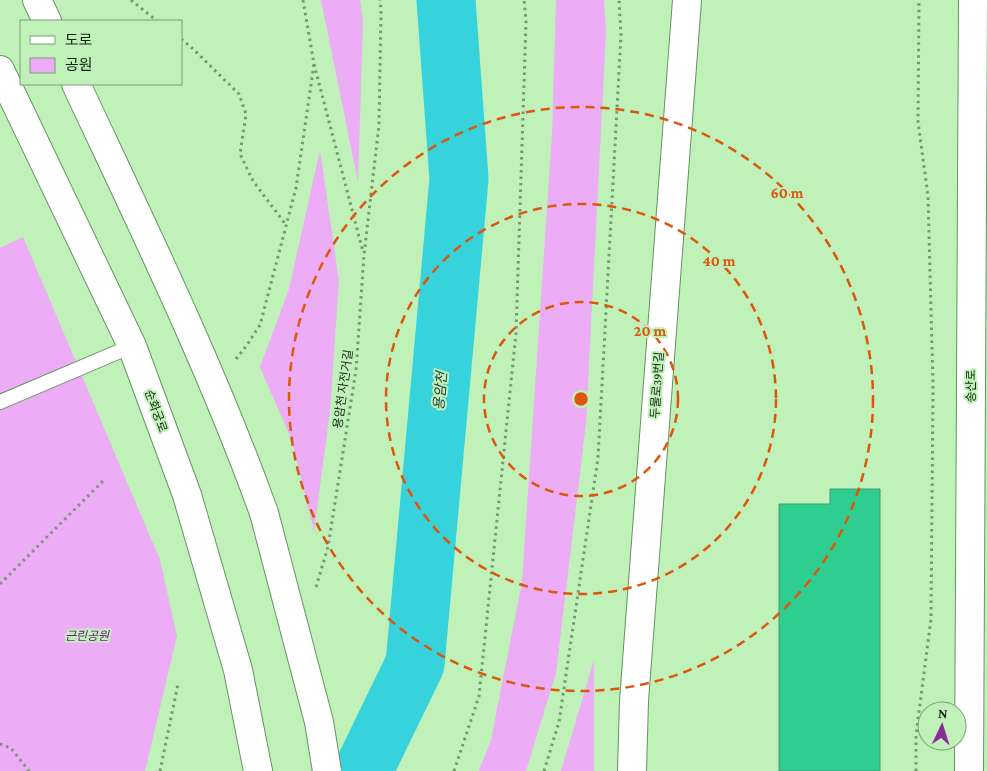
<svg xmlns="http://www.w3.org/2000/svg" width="987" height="771" font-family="'Crimson Pro','Noto Sans KR',serif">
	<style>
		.green { fill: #ecacf6 }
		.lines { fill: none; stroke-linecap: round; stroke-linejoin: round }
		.river { stroke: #36d3dd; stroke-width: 59 }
		.building { fill: #2ece91; stroke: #4d9674 }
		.lane-casing { stroke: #669461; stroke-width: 16 }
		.street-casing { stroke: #669461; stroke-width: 30 }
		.secondary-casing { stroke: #669461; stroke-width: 30 }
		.path { stroke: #749870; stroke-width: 3; stroke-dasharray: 2.5 4; stroke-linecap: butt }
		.lane { stroke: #fff; stroke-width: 14 }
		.street { stroke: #fff; stroke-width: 28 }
		.secondary { stroke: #fff; stroke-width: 28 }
		.secondary-bridge-casing { stroke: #669461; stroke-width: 30; stroke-linecap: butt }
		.secondary-bridge { stroke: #fff; stroke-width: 28 }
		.ring { fill: none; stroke: #dd560c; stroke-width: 2.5; stroke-dasharray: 9 6 }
		.labels { text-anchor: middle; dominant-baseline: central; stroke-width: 4; stroke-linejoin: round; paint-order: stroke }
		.street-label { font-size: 12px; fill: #142712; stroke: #bff1b9 }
		.park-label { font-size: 12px; font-style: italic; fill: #7a1689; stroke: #bff1b9 }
		.water-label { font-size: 14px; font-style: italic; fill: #214042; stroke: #bff1b9 }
		.centre { fill: #dd560c; stroke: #bff1b9; stroke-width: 2.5 }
		.ring-label { font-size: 15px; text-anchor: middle; font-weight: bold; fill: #dd560c; stroke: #bff1b9; stroke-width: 4; stroke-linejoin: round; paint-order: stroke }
	</style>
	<rect width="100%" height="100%" fill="#bff1b9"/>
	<g class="green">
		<polygon points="321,0 360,0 363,21 358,182"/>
		<polygon points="556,0 604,0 606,32 586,423 556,673 526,771 479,771 491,740 522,582 552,134"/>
		<polygon points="320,150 339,281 330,411 314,531 292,441 260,367 289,289"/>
		<polygon points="23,237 160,560 177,636 145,771 0,771 0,248"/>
		<polygon points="594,660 594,771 561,771"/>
	</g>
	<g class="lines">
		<polyline class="river" points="363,771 415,664 459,179 446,0"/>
	</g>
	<polygon class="building" points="830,489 880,489 880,771 779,771 779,504 830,504"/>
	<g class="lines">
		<g class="lane-casing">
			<polyline id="lane" points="0,402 132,346"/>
		</g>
		<g class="street-casing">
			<polyline id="street" points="632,771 634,701 687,0"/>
		</g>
		<g class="secondary-casing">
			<g id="secondary">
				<polyline points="37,0 47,21"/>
				<polyline points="0,70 132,346 187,495 238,670 258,771"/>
				<path d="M76 84C142 225 211 366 264 513"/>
				<polyline points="969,771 973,0"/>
			</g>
		</g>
		<g class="path">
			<polyline points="131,0 157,21"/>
			<polyline points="303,0 314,64 363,252"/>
			<polyline points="181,39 191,47 239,94 246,114 240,154 253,181 286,225"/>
			<polyline points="236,359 247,345 260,325 296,188 314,64"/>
			<polyline points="0,584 104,480"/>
			<polyline points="316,587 328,547 356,370 364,255 379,125 381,9 380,0"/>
			<polyline points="0,744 11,748 29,771"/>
			<polyline points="160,771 178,684"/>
			<polyline points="454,771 479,696 516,333 526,21 524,0"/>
			<polyline points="544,771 559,722 598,458 621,35 619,0"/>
			<polyline points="916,771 916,735 931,619 933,385 928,196 918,122 919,0"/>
		</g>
		<use href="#lane" class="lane"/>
		<use href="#street" class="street"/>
		<use href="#secondary" class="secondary"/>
		<g class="secondary-bridge-casing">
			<polyline id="secondary-bridge" points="264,513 319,722 327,771"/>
		</g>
		<use href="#secondary-bridge" class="secondary-bridge"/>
	</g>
	<g class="ring">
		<circle cx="581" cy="399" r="97"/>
		<circle cx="581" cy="399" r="195"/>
		<circle cx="581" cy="399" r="292"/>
	</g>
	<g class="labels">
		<g class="street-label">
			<text transform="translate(657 385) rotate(-86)">두물로39번길</text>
			<text transform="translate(971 386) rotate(-90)">송산로</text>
			<text transform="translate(343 389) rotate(-82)">용암천 자전거길</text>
			<text transform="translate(156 411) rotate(70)">순화궁로</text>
		</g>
		<g class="park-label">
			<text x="87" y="636">근린공원</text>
		</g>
		<g class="water-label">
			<text transform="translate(440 391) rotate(-85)">용암천</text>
		</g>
	</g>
	<circle cx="581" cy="399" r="8" class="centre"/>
	<g class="ring-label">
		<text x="787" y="198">60 m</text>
		<text x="719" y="266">40 m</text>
		<text x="650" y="336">20 m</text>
	</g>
	<rect x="20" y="20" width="162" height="65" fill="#bff1b9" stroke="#7ba076"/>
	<rect x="30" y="36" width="25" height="8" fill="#ffffff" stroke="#7ba076"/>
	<text x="65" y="45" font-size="15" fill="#142712">도로</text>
	<rect x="30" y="58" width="25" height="15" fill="#ecacf6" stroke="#7ba076"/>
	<text x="65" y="70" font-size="15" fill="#142712">공원</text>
	<g transform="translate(942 726) rotate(4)"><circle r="24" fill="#bff1b9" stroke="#7ba076"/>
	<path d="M0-4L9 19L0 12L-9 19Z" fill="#892d98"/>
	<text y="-8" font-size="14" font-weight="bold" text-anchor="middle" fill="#142712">N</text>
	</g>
</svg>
